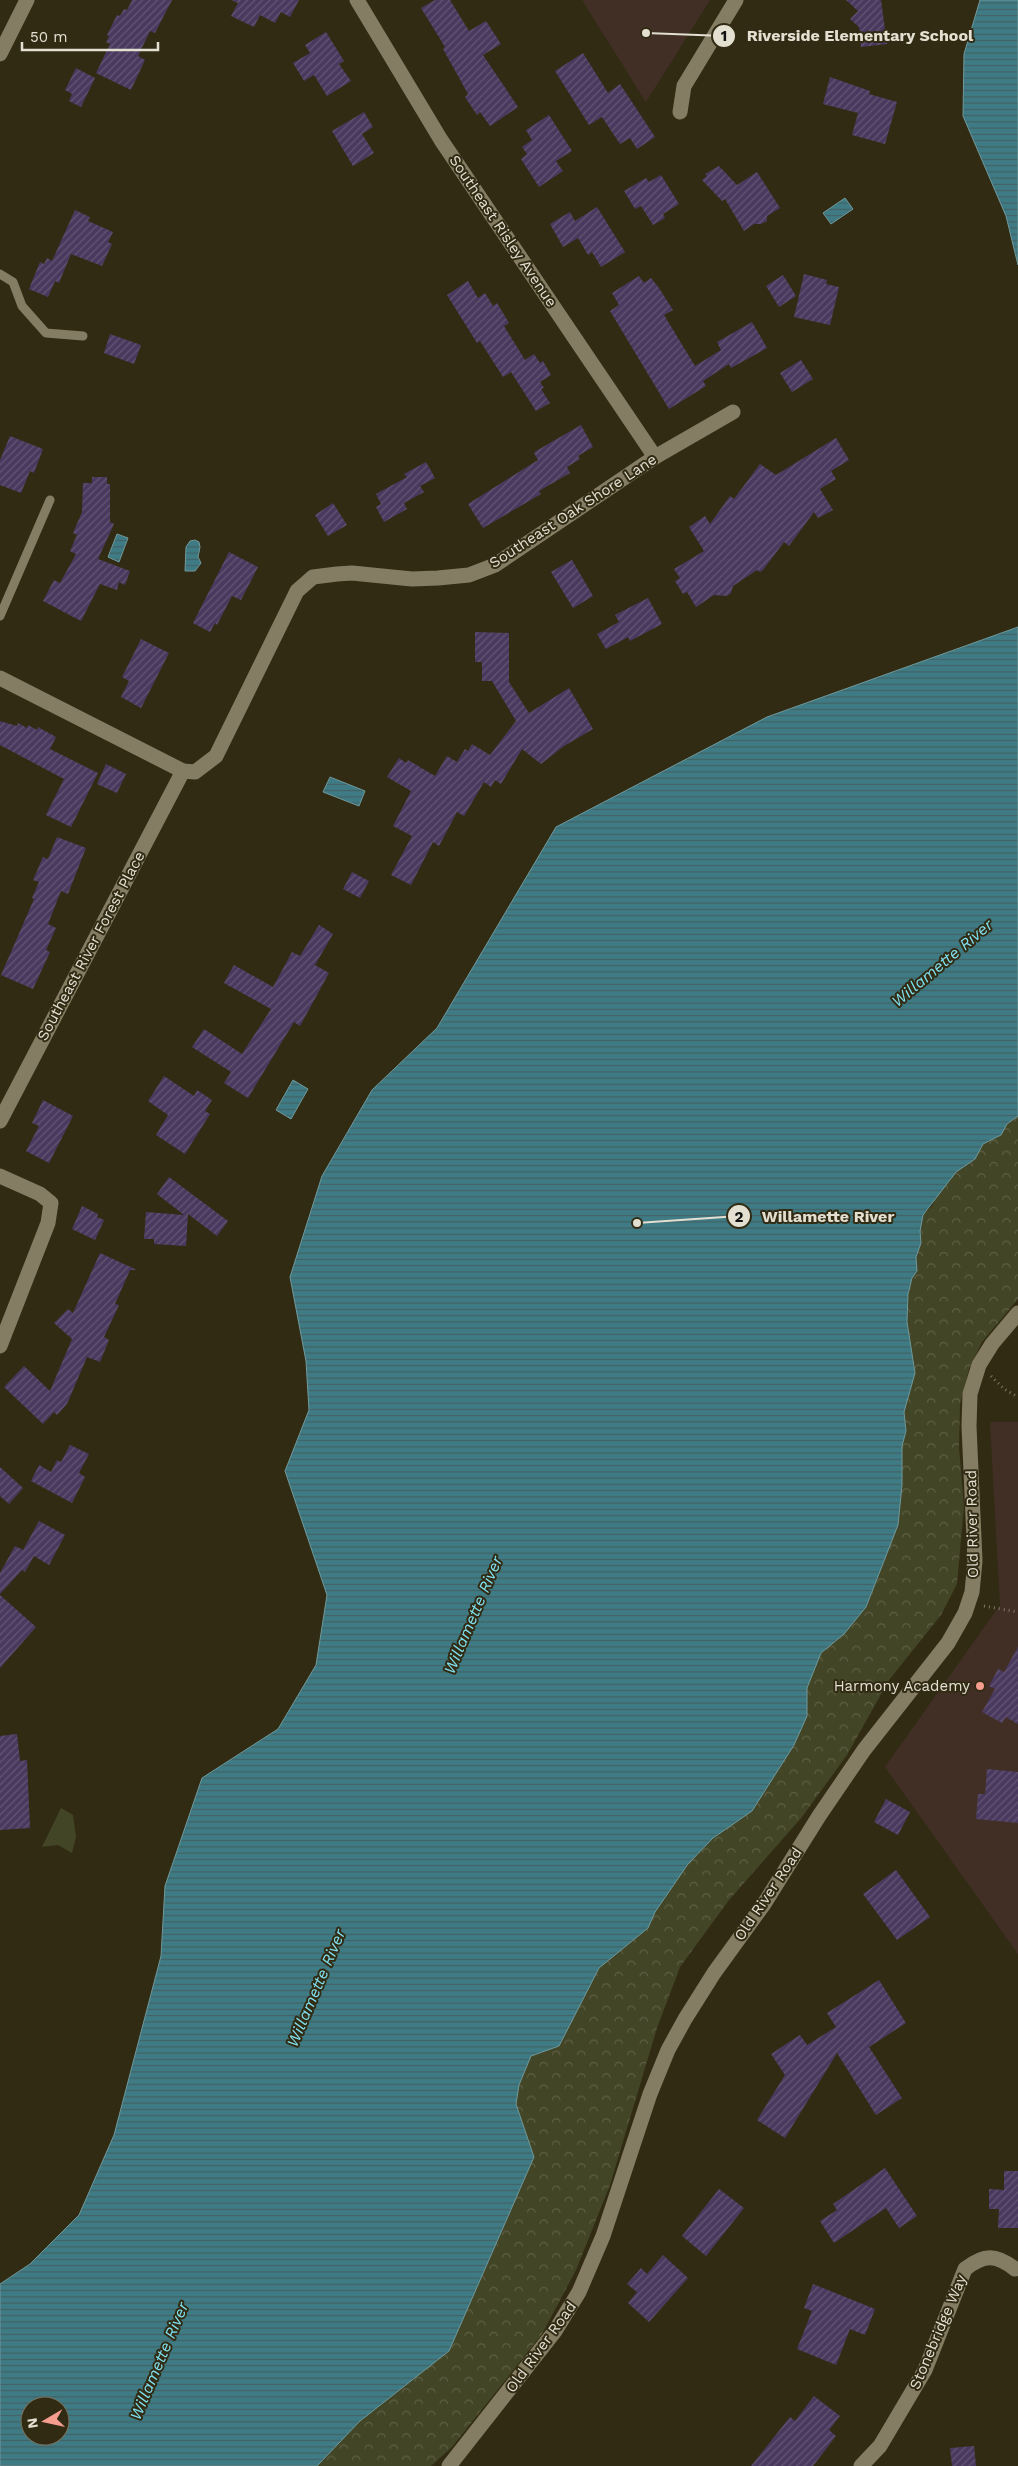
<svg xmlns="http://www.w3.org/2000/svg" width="1018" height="2466" font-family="'Work Sans',sans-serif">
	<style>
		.education { fill: #412f26 }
		.green { fill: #434527 }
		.forest { fill: url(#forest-crowns) }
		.water { fill: url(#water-rules); stroke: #70999b; fill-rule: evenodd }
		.building { fill: url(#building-hatch) }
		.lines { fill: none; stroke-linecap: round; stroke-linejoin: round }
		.path { stroke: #7d7764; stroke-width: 3; stroke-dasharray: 1 4; stroke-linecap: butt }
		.lane { stroke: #857d63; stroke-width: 9 }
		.street { stroke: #857d63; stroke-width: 15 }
		.secondary { stroke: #857d63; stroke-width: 15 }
		.poi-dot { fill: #f59d8e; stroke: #322b14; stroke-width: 2 }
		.labels { text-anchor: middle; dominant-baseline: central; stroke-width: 4; stroke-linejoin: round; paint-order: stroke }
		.street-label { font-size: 15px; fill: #e3dfd1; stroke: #322b14 }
		.poi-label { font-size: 15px; fill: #e3dfd1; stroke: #322b14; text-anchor: end }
		.water-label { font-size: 16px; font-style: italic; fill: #7fe0ef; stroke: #322b14 }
		.leader { fill: none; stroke: #e3dfd1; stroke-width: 2 }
		.callout-dot { fill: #e3dfd1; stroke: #322b14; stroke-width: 2 }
		.mark-label { font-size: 15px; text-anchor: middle; font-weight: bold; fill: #111 }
		.callout-label { font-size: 16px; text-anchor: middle; font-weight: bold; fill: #e3dfd1; stroke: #322b14; stroke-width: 4; stroke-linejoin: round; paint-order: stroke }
	</style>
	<defs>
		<pattern id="forest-crowns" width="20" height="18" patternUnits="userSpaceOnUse" patternTransform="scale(1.25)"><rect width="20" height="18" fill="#434527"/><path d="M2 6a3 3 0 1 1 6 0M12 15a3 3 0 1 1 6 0" fill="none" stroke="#5e5f45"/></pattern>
		<pattern id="water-rules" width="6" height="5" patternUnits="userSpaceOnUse" patternTransform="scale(1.25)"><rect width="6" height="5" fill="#3f7b84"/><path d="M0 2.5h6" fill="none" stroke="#416265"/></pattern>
		<pattern id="building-hatch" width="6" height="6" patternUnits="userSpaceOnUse" patternTransform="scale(1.25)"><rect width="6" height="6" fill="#4a395e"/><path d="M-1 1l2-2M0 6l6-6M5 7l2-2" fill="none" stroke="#645574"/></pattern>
	</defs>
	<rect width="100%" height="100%" fill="#322b14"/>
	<g class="education">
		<polygon points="582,0 710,0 646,102"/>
		<polygon points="990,1422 1018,1422 1018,1954 885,1767 1000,1605"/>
	</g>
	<polygon class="green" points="61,1808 73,1815 76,1837 72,1853 58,1845 42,1847"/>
	<polygon class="forest" points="1018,1116 1018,1299 982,1342 969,1369 960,1404 959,1448 964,1506 957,1584 941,1615 889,1680 847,1755 802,1817 729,1900 680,1967 657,2028 610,2185 576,2270 542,2334 452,2447 431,2466 317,2466 360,2421 449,2351 534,2157 516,2104 519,2085 531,2056 559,2046 599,1968 648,1928 655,1912 688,1864 713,1838 752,1811 794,1745 807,1716 807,1688 821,1653 844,1634 866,1607 898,1525 902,1485 902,1446 906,1431 904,1412 915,1373 907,1322 908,1294 912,1278 917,1271 916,1257 921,1243 920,1231 923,1215 932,1206 937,1196 956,1172 975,1159 983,1144 998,1137 1007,1124"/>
	<g class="water">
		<polygon points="980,0 1018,0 1018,265 1006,216 963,116 964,54"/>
		<polygon points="845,198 853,209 831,224 823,213"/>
		<polygon points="117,534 128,538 119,562 108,557"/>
		<polygon points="195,540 199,542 200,547 198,557 201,563 195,571 185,571 186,547 190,541"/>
		<path d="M1018 627V1116L1007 1124 1001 1135 983 1144 975 1159 956 1172 923 1215 920 1231 921 1243 916 1257 917 1271 912 1278 908 1294 907 1322 915 1373 904 1412 906 1431 902 1446V1485L898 1525 866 1607 844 1634 821 1653 807 1688V1716L794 1745 752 1811 713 1838 688 1864 655 1912 648 1928 599 1968 559 2046 531 2056 519 2085 516 2104 534 2157 449 2351 360 2421 317 2466H0V2284L30 2264 79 2215 114 2135 161 1956 165 1886 202 1778 278 1729 316 1665 327 1595 285 1471 309 1410 306 1361 290 1277 322 1176 372 1090 437 1028 556 827 767 717ZM30 2406H60V2436H30Z"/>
		<polygon points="330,777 365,791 359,806 323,792"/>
		<polygon points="293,1080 308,1089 291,1119 276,1110"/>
	</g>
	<g class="building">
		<polygon points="132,0 172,0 155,33 150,31 138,56 145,60 131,90 96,73 110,44 106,42 109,36 107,35 117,15 120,16 124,9 127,10"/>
		<polygon points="231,0 299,0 290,17 281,12 275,23 260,15 254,27 231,16 238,3"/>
		<polygon points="435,0 450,0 469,31 486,21 501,44 483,55 518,107 490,126 480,112 477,115 465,97 468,94 443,49 445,47 421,8"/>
		<polygon points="846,0 881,0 887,44 861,47 859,27 850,19 858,11"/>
		<polygon points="326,32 344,61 339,64 351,81 327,96 314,75 304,81 293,63 310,53 305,45"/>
		<polygon points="583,53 608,93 620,84 655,137 637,149 630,138 620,144 602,117 589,125 555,71"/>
		<polygon points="76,68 95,78 81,107 69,101 72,94 65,90"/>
		<polygon points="830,77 870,91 869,94 897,102 885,144 852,135 858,113 823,104"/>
		<polygon points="364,112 373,127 362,134 374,153 353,166 332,131"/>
		<polygon points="549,115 572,151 556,161 563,171 539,187 521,159 527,154 522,147 532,140 526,130"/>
		<polygon points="719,166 737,185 757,172 780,208 767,216 767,221 761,224 754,224 744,231 725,199 722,201 702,180 707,176 705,174"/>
		<polygon points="661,175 679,204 663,214 665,218 653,225 641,206 635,209 624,191 646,178 649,182"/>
		<polygon points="597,207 625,252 601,267 592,252 588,255 578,238 563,247 550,224 570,212 575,221"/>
		<polygon points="75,210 90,217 88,221 113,232 108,242 112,244 102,266 71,254 59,283 55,281 48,297 29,289 40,262 44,264 47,258 52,261"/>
		<polygon points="804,274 827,280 826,284 839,287 830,325 794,317"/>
		<polygon points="783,275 796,296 779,307 766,286"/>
		<polygon points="639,276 644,283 651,278 659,288 673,310 664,315 695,366 721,350 717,342 752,322 767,348 731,368 729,364 703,381 706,386 669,409 610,311 619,305 612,293"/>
		<polygon points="468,281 478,298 485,293 493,306 497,303 509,323 504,326 525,360 534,354 540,363 543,361 551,375 540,382 544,388 541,389 550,403 536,411 511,372 503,377 480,341 477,343 447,295"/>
		<polygon points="110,334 141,345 134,364 104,353"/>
		<polygon points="801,360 813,379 792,392 780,373"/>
		<polygon points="581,425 593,447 578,456 580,459 567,467 570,473 539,491 541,494 483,528 468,504 538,460 534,453 536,451"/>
		<polygon points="10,436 43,449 34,473 30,471 21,493 0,485 0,460"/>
		<polygon points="836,438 849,460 831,471 836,479 820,489 833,510 818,518 814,512 789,546 784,542 763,570 760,572 757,570 733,586 731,593 727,596 714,595 696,607 687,592 683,594 675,581 680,578 674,569 704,551 689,527 705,516 710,524 730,496 734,499 760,464 776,475"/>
		<polygon points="426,462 435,478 420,486 424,492 404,503 407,509 384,522 376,507 381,504 376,494 407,477 404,474"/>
		<polygon points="92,477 107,477 107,484 110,484 110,522 114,524 98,559 130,571 125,585 119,582 117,590 100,584 81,621 43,601 54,580 60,583 76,554 70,551 77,535 73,533 82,512 83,483 92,483"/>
		<polygon points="333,503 347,525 328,536 315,515"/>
		<polygon points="229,552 258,567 241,600 232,596 217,625 215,623 210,632 193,623"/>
		<polygon points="572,560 593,596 573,608 551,572"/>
		<polygon points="648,598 662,624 630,641 628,637 606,649 597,634 619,622 615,615"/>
		<polygon points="475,632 509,633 509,682 529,713 569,688 593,729 564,746 541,764 522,749 501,784 495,780 491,787 484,782 464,816 457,812 439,846 433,842 411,885 391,875 412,836 393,826 411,791 387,777 399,758 406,763 408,760 435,776 447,756 457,762 465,749 468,751 472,744 490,755 516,721 492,681 482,681 482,662 475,662"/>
		<polygon points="141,639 169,653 141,708 121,697 129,681 122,677"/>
		<polygon points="0,721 17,726 18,723 27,728 28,725 37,730 38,727 56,737 50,749 98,773 71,827 46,815 64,779 0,745"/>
		<polygon points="106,764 126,774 117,793 97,784"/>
		<polygon points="57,837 86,848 68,894 61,891 48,924 56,928 46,950 50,952 33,989 1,975 34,899 32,898 39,882 33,880 43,857 48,859"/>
		<polygon points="352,872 369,881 360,898 343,889"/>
		<polygon points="319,925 333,934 315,965 329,973 300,1026 294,1022 248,1098 224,1083 231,1072 192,1047 204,1029 242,1054 271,1009 224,983 234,965 273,987 292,952 300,956"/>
		<polygon points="164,1076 194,1096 197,1090 212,1100 205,1111 210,1114 185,1154 156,1135 168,1115 148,1101"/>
		<polygon points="43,1100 73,1116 49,1163 26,1151 39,1126 32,1123"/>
		<polygon points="169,1177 228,1221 217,1236 188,1214 186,1246 154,1244 154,1239 144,1239 146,1212 184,1215 157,1194"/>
		<polygon points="82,1206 98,1214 97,1217 104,1220 95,1240 72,1229"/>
		<polygon points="100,1253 137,1270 130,1270 115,1304 119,1305 104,1337 109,1340 100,1362 87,1357 67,1404 57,1415 54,1412 43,1424 4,1387 24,1366 50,1391 72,1339 54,1323 68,1309 73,1313"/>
		<polygon points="70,1445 89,1454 79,1473 85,1477 72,1503 31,1481 39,1465 51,1472 57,1460 61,1462"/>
		<polygon points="0,1467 23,1488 9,1504 0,1496"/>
		<polygon points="39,1521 65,1535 49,1565 34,1556 25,1572 22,1570 0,1594 0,1573 15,1546 23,1550"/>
		<polygon points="0,1595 36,1627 0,1668"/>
		<polygon points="1018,1647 1018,1724 1006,1717 1002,1723 982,1712 995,1689 989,1686 998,1669 1004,1672"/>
		<polygon points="17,1734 20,1761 27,1760 30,1828 0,1830 0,1736"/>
		<polygon points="987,1769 1018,1772 1018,1823 976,1819 978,1794 985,1794"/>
		<polygon points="886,1799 910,1812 898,1835 874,1822"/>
		<polygon points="896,1870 930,1917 897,1940 863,1894"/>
		<polygon points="879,1980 906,2023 869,2047 902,2098 876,2115 837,2053 785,2138 757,2120 785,2075 771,2054 800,2035 807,2045 836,2027 827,2013"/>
		<polygon points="885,2168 917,2216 899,2228 886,2208 834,2243 820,2221 837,2210 833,2204"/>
		<polygon points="1004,2171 1018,2171 1018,2228 998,2228 999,2209 989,2209 989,2189 1004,2190"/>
		<polygon points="719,2189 744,2208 706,2256 682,2236"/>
		<polygon points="663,2255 688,2278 649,2322 628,2303 637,2292 627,2284 641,2268 647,2274"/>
		<polygon points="813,2284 875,2309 865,2335 850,2329 836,2365 797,2349 812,2311 804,2308"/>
		<polygon points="814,2396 840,2416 829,2430 836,2436 813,2466 751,2466 790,2417 795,2421"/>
		<polygon points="974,2446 976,2466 952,2466 950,2448"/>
	</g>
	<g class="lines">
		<g class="path">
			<polyline points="991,1376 1004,1389 1018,1397"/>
			<polyline points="984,1606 1018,1612"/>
		</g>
		<g class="lane">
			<polyline points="0,274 13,282 22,306 46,333 83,336"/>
			<polyline points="0,616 50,500"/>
		</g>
		<g class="street">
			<polyline points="357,0 441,140 655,457"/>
			<polyline points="680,112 684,86 736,0"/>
			<polyline points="0,678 183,771 195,772 216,756 297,591 313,577 337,574 352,573 412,579 438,578 469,575 495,565 655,457 733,412"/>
			<polyline points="0,1121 183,771"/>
			<polyline points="0,1176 40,1194 51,1203 48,1223 0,1346"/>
			<path d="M861 2466 880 2446 925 2370 965 2269C984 2254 996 2254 1015 2269"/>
		</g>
		<g class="secondary">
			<polyline points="0,54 27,0"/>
			<polyline points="449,2466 555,2331 579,2292 603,2236 650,2094 668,2050 685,2019 714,1973 764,1904 819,1816 864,1750 948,1643 965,1613 972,1592 975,1561 969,1426 970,1394 979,1365 992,1344 1018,1313"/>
		</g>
	</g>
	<circle class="poi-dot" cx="980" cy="1686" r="5"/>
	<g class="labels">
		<g class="street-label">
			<text transform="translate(503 231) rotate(56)">Southeast Risley Avenue</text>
			<text transform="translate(573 511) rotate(-33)">Southeast Oak Shore Lane</text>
			<text transform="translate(91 946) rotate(-62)">Southeast River Forest Place</text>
			<text transform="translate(972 1524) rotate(-91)">Old River Road</text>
			<text transform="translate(768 1894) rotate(-56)">Old River Road</text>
			<text transform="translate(938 2332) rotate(-67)">Stonebridge Way</text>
			<text transform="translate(541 2347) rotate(-54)">Old River Road</text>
		</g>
		<g class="poi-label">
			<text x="970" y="1686">Harmony Academy</text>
		</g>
		<g class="water-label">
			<text transform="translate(942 963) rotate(-40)">Willamette River</text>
			<text transform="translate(473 1615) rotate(-67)">Willamette River</text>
			<text transform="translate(316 1988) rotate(-67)">Willamette River</text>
			<text transform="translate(159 2361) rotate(-67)">Willamette River</text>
		</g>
	</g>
	<path class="leader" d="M646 33L724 36M637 1223L739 1216"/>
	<g class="callout-dot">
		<circle cx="646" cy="33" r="5"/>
		<circle cx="637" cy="1223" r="5"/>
		<circle cx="724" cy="36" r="12"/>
		<circle cx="739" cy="1216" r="12"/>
	</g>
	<g class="mark-label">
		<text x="724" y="41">1</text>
		<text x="739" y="1222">2</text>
	</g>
	<g class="callout-label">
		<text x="860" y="41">Riverside Elementary School</text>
		<text x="828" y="1222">Willamette River</text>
	</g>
	<g transform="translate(45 2421) rotate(261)"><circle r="24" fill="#322b14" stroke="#797360"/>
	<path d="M0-4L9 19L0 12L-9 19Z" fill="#f59d8e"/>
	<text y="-8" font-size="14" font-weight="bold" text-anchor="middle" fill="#e3dfd1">N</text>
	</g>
	<path d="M22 42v8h136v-8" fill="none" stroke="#e3dfd1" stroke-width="2.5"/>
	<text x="30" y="42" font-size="15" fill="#e3dfd1" stroke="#322b14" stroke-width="4" paint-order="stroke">50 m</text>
</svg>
